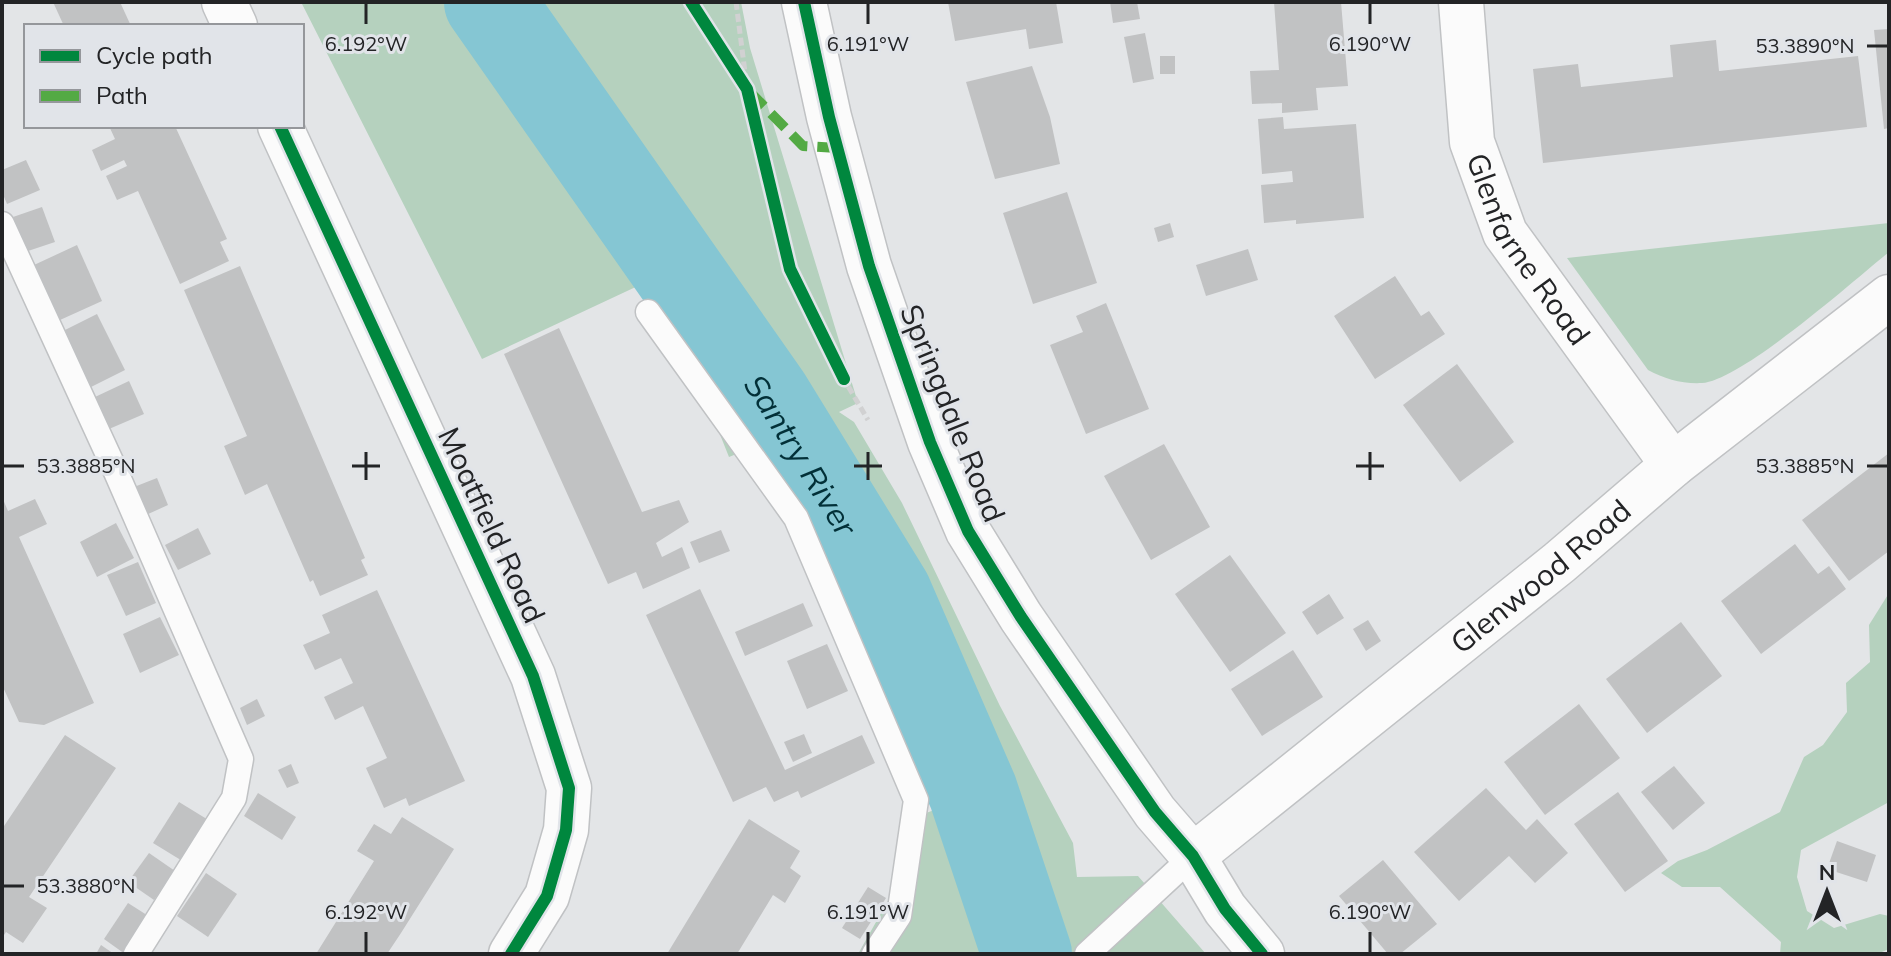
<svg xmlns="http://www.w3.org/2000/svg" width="1891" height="956" font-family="Mulish,sans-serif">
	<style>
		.green { fill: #b5d1be }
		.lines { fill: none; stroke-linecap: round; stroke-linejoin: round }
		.river { stroke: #85c6d3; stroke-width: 90 }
		.building { fill: #c1c2c3 }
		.service-casing { stroke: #c0c2c4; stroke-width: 27 }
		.minor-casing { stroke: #c0c2c4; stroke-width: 47 }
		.tertiary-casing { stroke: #c0c2c4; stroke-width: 47 }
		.path { stroke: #d1d1d2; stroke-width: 5; stroke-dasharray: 8 4; stroke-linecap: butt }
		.service { stroke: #fbfbfb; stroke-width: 24 }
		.minor { stroke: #fbfbfb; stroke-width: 44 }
		.tertiary { stroke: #fbfbfb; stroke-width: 44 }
		.quiet { stroke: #53aa44; stroke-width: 10; stroke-dasharray: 20 10; stroke-linecap: butt }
		.cycleway-casing { stroke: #e1e4e9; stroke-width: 17 }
		.cycleway { stroke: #00873e; stroke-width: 12 }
		.ticks { fill: none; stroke: #232426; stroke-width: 3 }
		.labels { text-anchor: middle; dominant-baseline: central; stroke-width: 6; stroke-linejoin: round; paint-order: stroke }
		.street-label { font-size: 30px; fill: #232426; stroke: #e1e4e9 }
		.water-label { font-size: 32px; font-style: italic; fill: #023038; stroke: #e1e4e9 }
		.ticks-label { font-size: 20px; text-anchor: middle; fill: #232426; stroke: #e1e4e9; stroke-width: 6; stroke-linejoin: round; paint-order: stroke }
	</style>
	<rect width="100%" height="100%" fill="#e3e5e7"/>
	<g class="green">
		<polygon points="301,2 741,2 750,48 858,403 839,412 854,422 902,503 1000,706 1073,843 1077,877 1138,876 1206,954 858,954 898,883 921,815 942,807 829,554 768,441 729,457 657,277 482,359"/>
		<path d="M1889 223V252C1852 282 1742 380 1702 383 1682 384 1665 379 1648 370L1567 258Z"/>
		<polygon points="1889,593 1889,802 1801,850 1797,877 1807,911 1834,928 1880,914 1889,916 1889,949 1877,954 1780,954 1781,942 1720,887 1682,887 1661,873 1678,861 1707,850 1780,812 1804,757 1823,745 1847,712 1846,683 1870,662 1869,625"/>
	</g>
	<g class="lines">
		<path class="river" id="s1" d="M489 2 766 397 887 594 973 792 1027 954"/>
	</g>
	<g class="building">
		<polygon points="53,2 120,2 131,26 64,26"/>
		<polygon points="948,2 1056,2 1063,43 1029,49 1026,29 955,41"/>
		<polygon points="1110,2 1137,2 1140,19 1113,23"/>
		<polygon points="1274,2 1341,2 1348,86 1316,88 1318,110 1282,113 1282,103 1252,104 1250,71 1279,70"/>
		<polygon points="1889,29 1889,128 1884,129 1874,30"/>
		<polygon points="1145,33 1154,79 1133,83 1124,37"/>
		<polygon points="1716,40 1719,71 1858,56 1867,127 1543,163 1533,69 1578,64 1581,87 1673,77 1670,45"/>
		<rect x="1160" y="56" width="15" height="18"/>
		<polygon points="1032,66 1050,117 1060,164 995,179 966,82"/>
		<polygon points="1283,117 1284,129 1356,124 1364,218 1296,224 1296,220 1264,223 1261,185 1293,182 1292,171 1262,174 1258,119"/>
		<polygon points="109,126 175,126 227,239 220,242 229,261 180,284 138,191 117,200 106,176 127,166 124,160 101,171 92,150 115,139"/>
		<polygon points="26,160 40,190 7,204 2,192 2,170"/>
		<polygon points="1067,192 1097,283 1033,304 1003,213"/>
		<polygon points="42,207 55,242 25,252 13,217"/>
		<polygon points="1170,223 1174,237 1158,242 1154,228"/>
		<polygon points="77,245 102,301 60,320 34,265"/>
		<polygon points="1248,249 1258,280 1206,296 1196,265"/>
		<polygon points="240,266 365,558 361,560 368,575 320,596 313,580 310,582 267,484 245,495 224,446 247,436 184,290"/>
		<polygon points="1395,276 1421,316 1429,311 1445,334 1375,379 1334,316"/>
		<polygon points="1106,303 1149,409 1086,434 1050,345 1083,332 1076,316"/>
		<polygon points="97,314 125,370 87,389 59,333"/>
		<polygon points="559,328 642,512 679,500 689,522 656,543 662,557 682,547 690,568 643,589 636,572 608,584 504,354"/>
		<polygon points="1457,364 1514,442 1460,482 1403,405"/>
		<polygon points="129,381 144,414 109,429 95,397"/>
		<polygon points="1164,444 1210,527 1151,560 1104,476"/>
		<polygon points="1889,453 1889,551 1849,581 1802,520"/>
		<polygon points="157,478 168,505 146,515 134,487"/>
		<polygon points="2,497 8,511 35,499 47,524 19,537 94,703 44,725 19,722 2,685"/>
		<polygon points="116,523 134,558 97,577 80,542"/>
		<polygon points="198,528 211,554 178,570 165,545"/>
		<polygon points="721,530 730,551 699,563 690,542"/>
		<polygon points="1795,544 1818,574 1829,566 1846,589 1761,654 1721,601"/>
		<polygon points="1230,555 1286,633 1230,672 1175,594"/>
		<polygon points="138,562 156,603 126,616 107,575"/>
		<polygon points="700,589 785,770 862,735 875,763 801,798 798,791 774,802 766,787 733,802 646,615"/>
		<polygon points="377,590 465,781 409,806 406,798 384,808 366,768 387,758 363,706 335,720 324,697 353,683 341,658 315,670 303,645 330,633 322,615"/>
		<polygon points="1329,594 1344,618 1317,635 1302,612"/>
		<polygon points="803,603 813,626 745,656 735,632"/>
		<polygon points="160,617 179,655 140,673 123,634"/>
		<polygon points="1368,620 1381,641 1366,651 1353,629"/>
		<polygon points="1681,622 1722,676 1647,733 1606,679"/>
		<polygon points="827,644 848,691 807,709 787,661"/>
		<polygon points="1293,650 1323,697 1262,736 1231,689"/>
		<polygon points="257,699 265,716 247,725 240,708"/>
		<polygon points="1579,704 1620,758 1545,815 1504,762"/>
		<polygon points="804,734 812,753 793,762 784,742"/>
		<polygon points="65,735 116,768 29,897 47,908 23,943 6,932 2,938 2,829"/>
		<polygon points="291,764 299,783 287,788 278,770"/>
		<polygon points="1674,766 1705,803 1673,830 1641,792"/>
		<polygon points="1486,788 1526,830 1537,819 1568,853 1535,883 1509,856 1459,901 1414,852"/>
		<polygon points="1618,792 1668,861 1625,892 1574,824"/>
		<polygon points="258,793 296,817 282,840 244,816"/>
		<polygon points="179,802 210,821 184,862 153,843"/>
		<polygon points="402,817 454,849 401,933 387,954 316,954 374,861 357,851 374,824 391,834"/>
		<polygon points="749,819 800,851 790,868 801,876 785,903 773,895 737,954 667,954"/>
		<polygon points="1837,841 1876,855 1867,882 1827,869"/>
		<polygon points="149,853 175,871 154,900 128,882"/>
		<polygon points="1383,860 1437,924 1400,954 1388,954 1339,896"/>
		<polygon points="206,873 237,894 208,937 177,916"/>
		<polygon points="868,887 886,898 860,939 842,928"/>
		<polygon points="128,903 150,917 125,954 104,939"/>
		<polygon points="101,945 114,954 96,954"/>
	</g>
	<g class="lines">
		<g class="service-casing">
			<g id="service">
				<polyline points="2,224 116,472 241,759 234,798 136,954"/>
				<polyline points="648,312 796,518 916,800 899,916 874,954"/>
				<polyline points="1087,954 1193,856"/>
			</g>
		</g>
		<g class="minor-casing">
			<g id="minor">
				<polyline points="224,2 235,26"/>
				<path id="s2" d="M1461 2 1472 142 1505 233 1673 465"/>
				<polyline points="280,126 533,676 569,788 566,830 547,896 511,954"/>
				<path id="s3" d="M1193 856 1560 562 1673 465 1889 297"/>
			</g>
		</g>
		<g class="tertiary-casing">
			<polyline id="tertiary" points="804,2 829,117 869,266 930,442 968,531 1021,617 1155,812 1193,856 1225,909 1262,954"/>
		</g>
		<g class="path">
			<polyline points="691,2 747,89 790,269 828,352 868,420"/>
			<polyline points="736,2 747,88"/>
		</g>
		<use href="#service" class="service"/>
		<use href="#minor" class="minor"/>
		<use href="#tertiary" class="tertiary"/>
		<polyline class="quiet" points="750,92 803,146 837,148"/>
		<g class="cycleway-casing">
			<g id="cycleway">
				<polyline points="691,2 747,89 790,269 844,379"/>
				<polyline points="804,2 829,117 869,266 930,442 968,531 1021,617 1155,812 1193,856 1225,909 1262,954"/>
				<polyline points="280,126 533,676 569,788 566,830 547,896 511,954"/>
			</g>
		</g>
		<use href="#cycleway" class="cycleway"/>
	</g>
	<path class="ticks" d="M366 4V24M868 4V24M1370 4V24M1867 46H1887M366 452V480M868 452V480M1370 452V480M4 466H24M352 466H380M854 466H882M1356 466H1384M1867 466H1887M4 886H24M366 932V952M868 932V952M1370 932V952"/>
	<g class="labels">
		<g class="street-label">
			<text stroke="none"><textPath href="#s2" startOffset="262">Glenfarne Road</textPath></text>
			<text transform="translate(953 413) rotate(68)">Springdale Road</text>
			<text transform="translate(492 525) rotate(65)">Moatfield Road</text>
			<text stroke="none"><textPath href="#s3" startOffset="446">Glenwood Road</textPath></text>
		</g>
		<g class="water-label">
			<text stroke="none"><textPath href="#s1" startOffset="550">Santry River</textPath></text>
		</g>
	</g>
	<g class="ticks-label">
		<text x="366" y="51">6.192°W</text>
		<text x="868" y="51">6.191°W</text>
		<text x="1370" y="51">6.190°W</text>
		<text x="1805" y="53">53.3890°N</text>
		<text x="86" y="473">53.3885°N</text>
		<text x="1805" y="473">53.3885°N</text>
		<text x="86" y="893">53.3880°N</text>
		<text x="366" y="919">6.192°W</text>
		<text x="868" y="919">6.191°W</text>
		<text x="1370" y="919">6.190°W</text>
	</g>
	<rect width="1891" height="956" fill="none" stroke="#232426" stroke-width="8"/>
	<rect x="24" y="24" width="280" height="104" fill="#e1e4e9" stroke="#95979b" stroke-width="2"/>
	<rect x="40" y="50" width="40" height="12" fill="#00873e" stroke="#95979b" stroke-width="2"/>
	<text x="96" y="64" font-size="24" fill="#232426">Cycle path</text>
	<rect x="40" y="90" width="40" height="12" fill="#53aa44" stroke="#95979b" stroke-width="2"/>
	<text x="96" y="104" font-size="24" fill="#232426">Path</text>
	<g transform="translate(1827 892)" stroke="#e1e4e9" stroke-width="6" paint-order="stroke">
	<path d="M0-6L14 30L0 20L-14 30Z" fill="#232426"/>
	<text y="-12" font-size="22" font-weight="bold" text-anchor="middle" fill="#232426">N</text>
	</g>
</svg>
